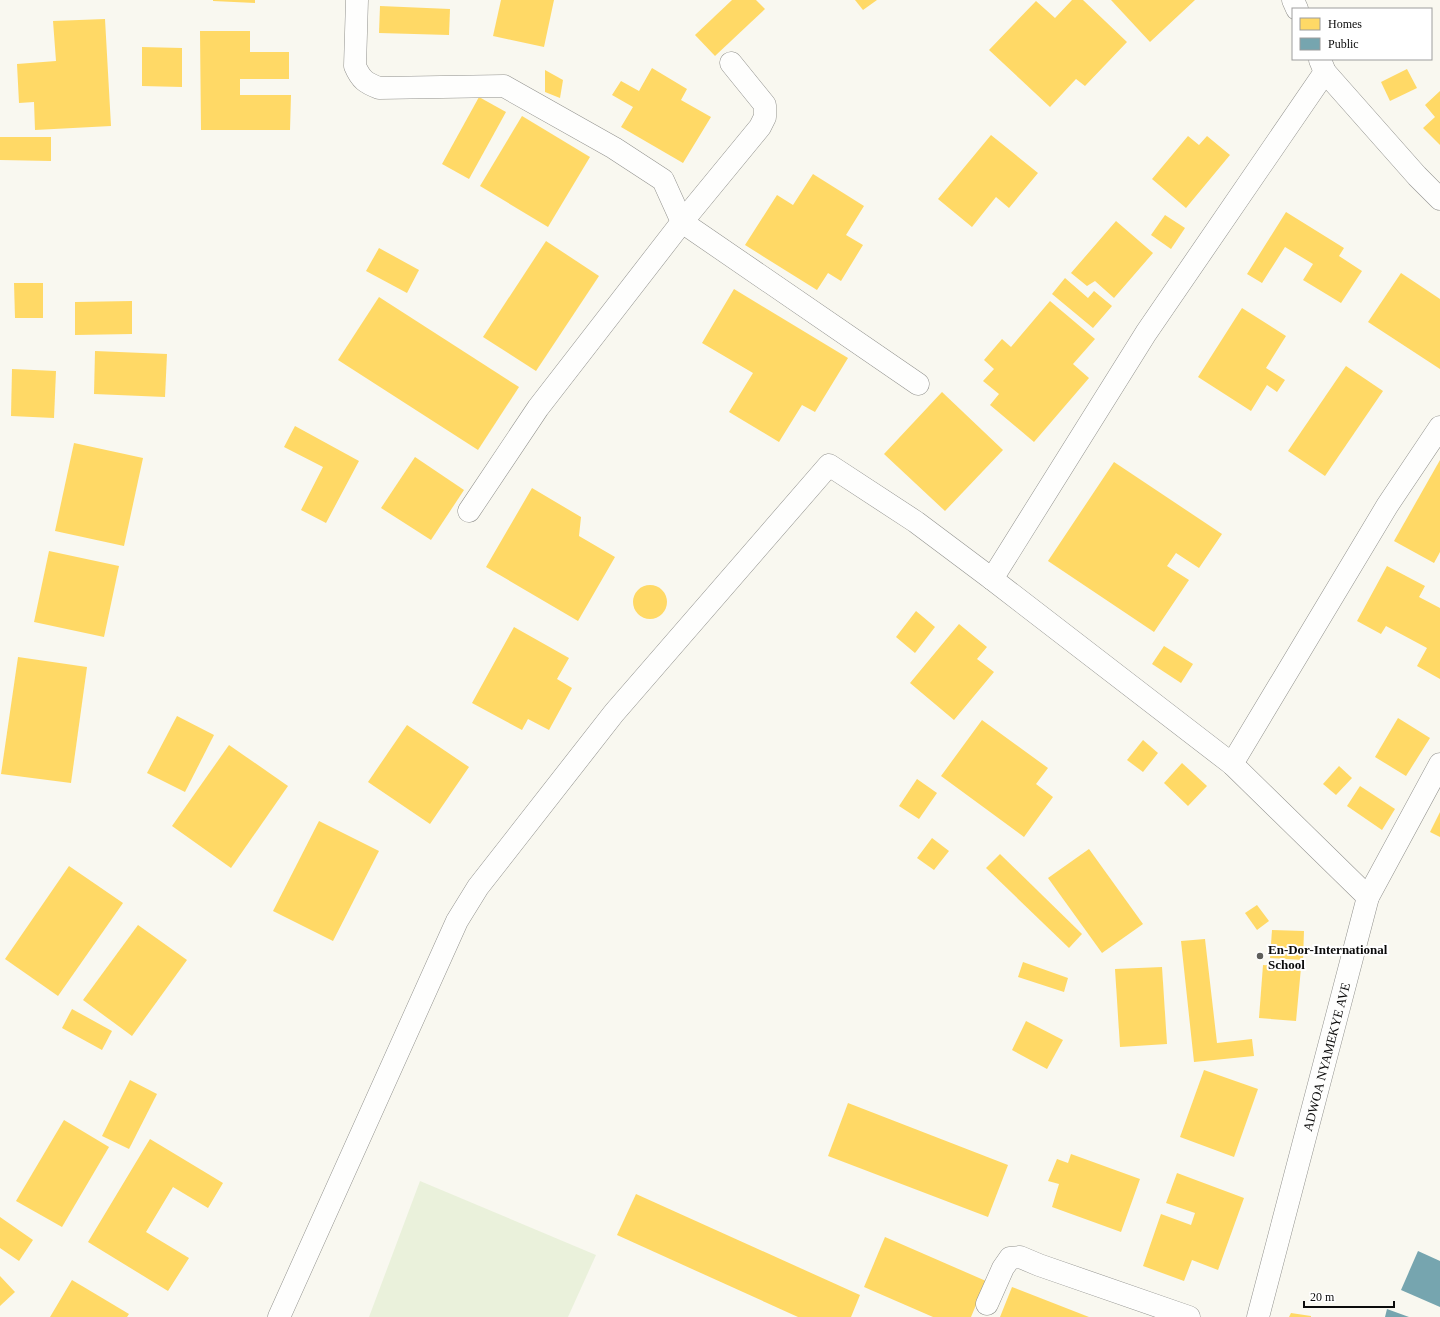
<svg xmlns="http://www.w3.org/2000/svg" width="1440" height="1317" font-family="Georgia,serif">
	<style>
		.pitch { fill: #eaf1db }
		.homes { fill: #ffd966 }
		.public { fill: #76a5af }
		.lines { fill: none; stroke-linecap: round; stroke-linejoin: round }
		.street-casing { stroke: #92928e; stroke-width: 23 }
		.street { stroke: #fefefd; stroke-width: 22 }
		.poi-dot { fill: #5e5e5b; stroke: #fff; stroke-width: 1.5 }
		.labels { text-anchor: middle; dominant-baseline: central; stroke-width: 4; stroke-linejoin: round; paint-order: stroke }
		.poi-label { font-size: 13px; font-weight: bold; fill: #0b0b0b; stroke: #fff; text-anchor: start }
		.street-label { font-size: 13px; fill: #0b0b0b; stroke: #fff }
	</style>
	<rect width="100%" height="100%" fill="#f9f8f0"/>
	<polygon class="pitch" points="420,1181 596,1255 568,1317 369,1317"/>
	<g class="homes">
		<polygon points="213,0 255,0 255,3 213,1"/>
		<polygon points="501,0 554,0 544,47 493,36"/>
		<polygon points="732,0 756,0 765,9 715,56 695,35"/>
		<polygon points="855,0 877,0 863,10"/>
		<polygon points="1072,0 1083,0 1127,42 1085,86 1076,79 1050,107 989,50 1036,1 1055,18"/>
		<polygon points="1111,0 1195,0 1150,42"/>
		<polygon points="380,6 450,9 449,35 379,33"/>
		<polygon points="105,19 111,126 35,130 34,102 19,103 17,64 56,61 53,21"/>
		<polygon points="200,31 250,31 250,52 289,52 289,79 240,79 240,95 291,95 290,130 201,130"/>
		<polygon points="142,47 182,48 182,87 142,86"/>
		<polygon points="652,68 687,89 681,100 711,117 683,163 621,127 633,107 612,95 621,81 639,91"/>
		<polygon points="1407,69 1417,88 1390,101 1381,82"/>
		<polygon points="545,70 563,80 560,98 545,92"/>
		<polygon points="1440,91 1440,145 1423,128 1435,117 1425,105"/>
		<polygon points="479,97 506,112 469,179 442,164"/>
		<polygon points="522,116 590,157 548,227 480,186"/>
		<polygon points="991,135 1038,173 1009,208 996,197 972,227 938,199"/>
		<polygon points="1188,136 1199,145 1207,136 1230,155 1186,208 1152,179"/>
		<polygon points="0,137 51,137 51,161 0,160"/>
		<polygon points="813,174 864,206 846,235 863,245 841,281 828,273 817,290 745,245 777,195 793,205"/>
		<polygon points="1286,212 1344,248 1339,256 1362,271 1341,303 1303,280 1313,264 1285,247 1262,283 1247,274"/>
		<polygon points="1165,215 1185,228 1171,249 1151,235"/>
		<polygon points="1116,221 1153,253 1114,298 1095,281 1087,286 1071,273"/>
		<polygon points="546,241 599,276 536,371 483,337"/>
		<polygon points="379,248 419,270 407,293 366,271"/>
		<polygon points="1401,273 1440,299 1440,369 1368,322"/>
		<polygon points="1065,278 1088,298 1094,291 1112,306 1093,328 1052,294"/>
		<polygon points="14,283 43,283 43,318 15,318"/>
		<polygon points="734,289 848,358 815,412 802,405 779,442 729,412 753,373 702,343"/>
		<polygon points="379,297 519,387 478,450 338,360"/>
		<polygon points="132,301 132,334 75,335 75,302"/>
		<polygon points="1050,301 1095,339 1073,364 1089,378 1034,442 990,405 999,394 983,381 994,369 984,360 1002,339 1011,347"/>
		<polygon points="1242,308 1286,336 1266,368 1285,380 1277,392 1267,385 1251,411 1198,377"/>
		<polygon points="95,351 167,354 165,397 94,394"/>
		<polygon points="1346,366 1383,391 1325,476 1288,451"/>
		<polygon points="12,369 56,371 54,418 11,416"/>
		<polygon points="942,392 1003,450 945,511 884,454"/>
		<polygon points="295,426 359,461 326,523 301,510 323,467 284,447"/>
		<polygon points="74,443 143,458 124,546 55,531"/>
		<polygon points="415,457 464,490 431,540 381,508"/>
		<polygon points="1440,460 1440,552 1434,563 1394,541"/>
		<polygon points="1114,462 1222,534 1199,568 1176,553 1167,566 1189,580 1154,632 1048,561"/>
		<polygon points="532,488 581,517 579,536 615,557 578,621 486,567"/>
		<polygon points="49,551 119,566 104,637 34,622"/>
		<polygon points="1387,566 1425,586 1419,597 1440,608 1440,679 1417,666 1427,648 1386,626 1381,634 1357,621"/>
		<circle cx="650" cy="602" r="17"/>
		<polygon points="916,611 935,627 915,653 896,637"/>
		<polygon points="959,624 987,647 977,659 994,672 954,720 910,683"/>
		<polygon points="514,627 569,658 557,679 572,688 549,730 528,719 522,730 472,703"/>
		<polygon points="1164,646 1193,664 1181,683 1152,664"/>
		<polygon points="18,657 87,667 71,783 1,774"/>
		<polygon points="177,716 214,735 185,792 147,773"/>
		<polygon points="1398,718 1430,738 1406,776 1375,757"/>
		<polygon points="982,720 1048,768 1036,784 1053,797 1024,837 941,776"/>
		<polygon points="407,725 469,767 430,824 368,782"/>
		<polygon points="1143,740 1158,753 1143,772 1127,760"/>
		<polygon points="229,745 288,786 231,868 172,826"/>
		<polygon points="1182,763 1207,786 1188,806 1164,783"/>
		<polygon points="1339,766 1352,778 1336,795 1323,784"/>
		<polygon points="917,779 937,793 919,819 899,806"/>
		<polygon points="1360,786 1395,809 1382,830 1347,806"/>
		<polygon points="1440,812 1440,837 1430,832"/>
		<polygon points="319,821 379,851 333,941 273,911"/>
		<polygon points="932,838 949,851 934,870 917,858"/>
		<polygon points="1089,849 1143,924 1102,953 1048,878"/>
		<polygon points="1000,854 1082,934 1069,948 986,868"/>
		<polygon points="69,866 123,903 58,996 5,959"/>
		<polygon points="1257,905 1269,921 1257,930 1245,913"/>
		<polygon points="138,925 187,960 132,1036 83,1000"/>
		<polygon points="1272,930 1304,931 1303,960 1270,958"/>
		<polygon points="1205,939 1217,1043 1252,1039 1254,1056 1194,1062 1181,941"/>
		<polygon points="1023,962 1068,978 1064,992 1018,977"/>
		<polygon points="1263,965 1301,968 1296,1021 1259,1018"/>
		<polygon points="1162,967 1167,1044 1120,1047 1115,969"/>
		<polygon points="72,1009 112,1031 102,1050 62,1028"/>
		<polygon points="1026,1021 1063,1040 1047,1069 1012,1050"/>
		<polygon points="1204,1070 1258,1089 1234,1157 1180,1137"/>
		<polygon points="130,1080 157,1094 129,1149 102,1136"/>
		<polygon points="848,1103 1008,1165 988,1217 828,1156"/>
		<polygon points="64,1120 109,1147 62,1227 16,1201"/>
		<polygon points="150,1139 223,1183 208,1208 173,1187 146,1232 189,1258 168,1291 88,1242"/>
		<polygon points="1071,1154 1140,1179 1121,1232 1052,1207 1059,1184 1048,1181 1057,1159 1068,1163"/>
		<polygon points="1177,1173 1244,1198 1218,1270 1192,1260 1184,1281 1143,1266 1161,1214 1191,1225 1195,1213 1166,1203"/>
		<polygon points="636,1194 860,1295 851,1317 798,1317 617,1235"/>
		<polygon points="0,1217 33,1240 19,1261 0,1248"/>
		<polygon points="885,1237 986,1281 971,1317 933,1317 864,1287"/>
		<polygon points="0,1276 15,1292 0,1306"/>
		<polygon points="72,1280 129,1314 127,1317 50,1317"/>
		<polygon points="1012,1287 1089,1317 1000,1317"/>
		<polygon points="1291,1313 1311,1316 1311,1317 1289,1317"/>
	</g>
	<g class="public">
		<polygon points="1418,1251 1440,1261 1440,1307 1401,1290"/>
		<polygon points="1387,1309 1409,1317 1385,1317"/>
	</g>
	<g class="lines">
		<g class="street-casing">
			<g id="street">
				<path d="M357 0 355 66C361 80 366 83 379 88L504 86 614 148 663 180 682 222 918 384"/>
				<polyline points="1293,0 1297,9"/>
				<polyline points="1320,60 1325,72 1417,176 1440,199"/>
				<polyline points="469,511 538,408 682,222 760,127 765,117 765,105 731,63"/>
				<polyline points="992,579 1146,333 1325,72"/>
				<polyline points="1232,764 1387,506 1440,427"/>
				<polyline points="987,1304 1003,1268 1010,1258 1020,1257 1039,1265 1189,1317"/>
				<polyline points="279,1317 457,921 478,887 614,713 829,465 916,522 992,579 1232,764 1368,897"/>
				<path id="s1" d="M1258 1317 1368 897 1440 764"/>
			</g>
		</g>
		<use href="#street" class="street"/>
	</g>
	<circle class="poi-dot" cx="1260" cy="956" r="4"/>
	<g class="labels">
		<g class="poi-label">
			<text x="1268" y="949">En-Dor-International<tspan x="1268" dy="15">School</tspan></text>
		</g>
		<g class="street-label">
			<text stroke="none"><textPath href="#s1" startOffset="269">ADWOA NYAMEKYE AVE</textPath></text>
		</g>
	</g>
	<rect x="1292" y="8" width="140" height="52" fill="#ffffff" stroke="#9d9d9d"/>
	<rect x="1300" y="18" width="20" height="12" fill="#ffd966" stroke="#9d9d9d"/>
	<text x="1328" y="28" font-size="12" fill="#0b0b0b">Homes</text>
	<rect x="1300" y="38" width="20" height="12" fill="#76a5af" stroke="#9d9d9d"/>
	<text x="1328" y="48" font-size="12" fill="#0b0b0b">Public</text>
	<path d="M1304 1301v6h90v-6" fill="none" stroke="#0b0b0b" stroke-width="2"/>
	<text x="1310" y="1301" font-size="12" fill="#0b0b0b" stroke="#ffffff" stroke-width="3" paint-order="stroke">20 m</text>
</svg>
